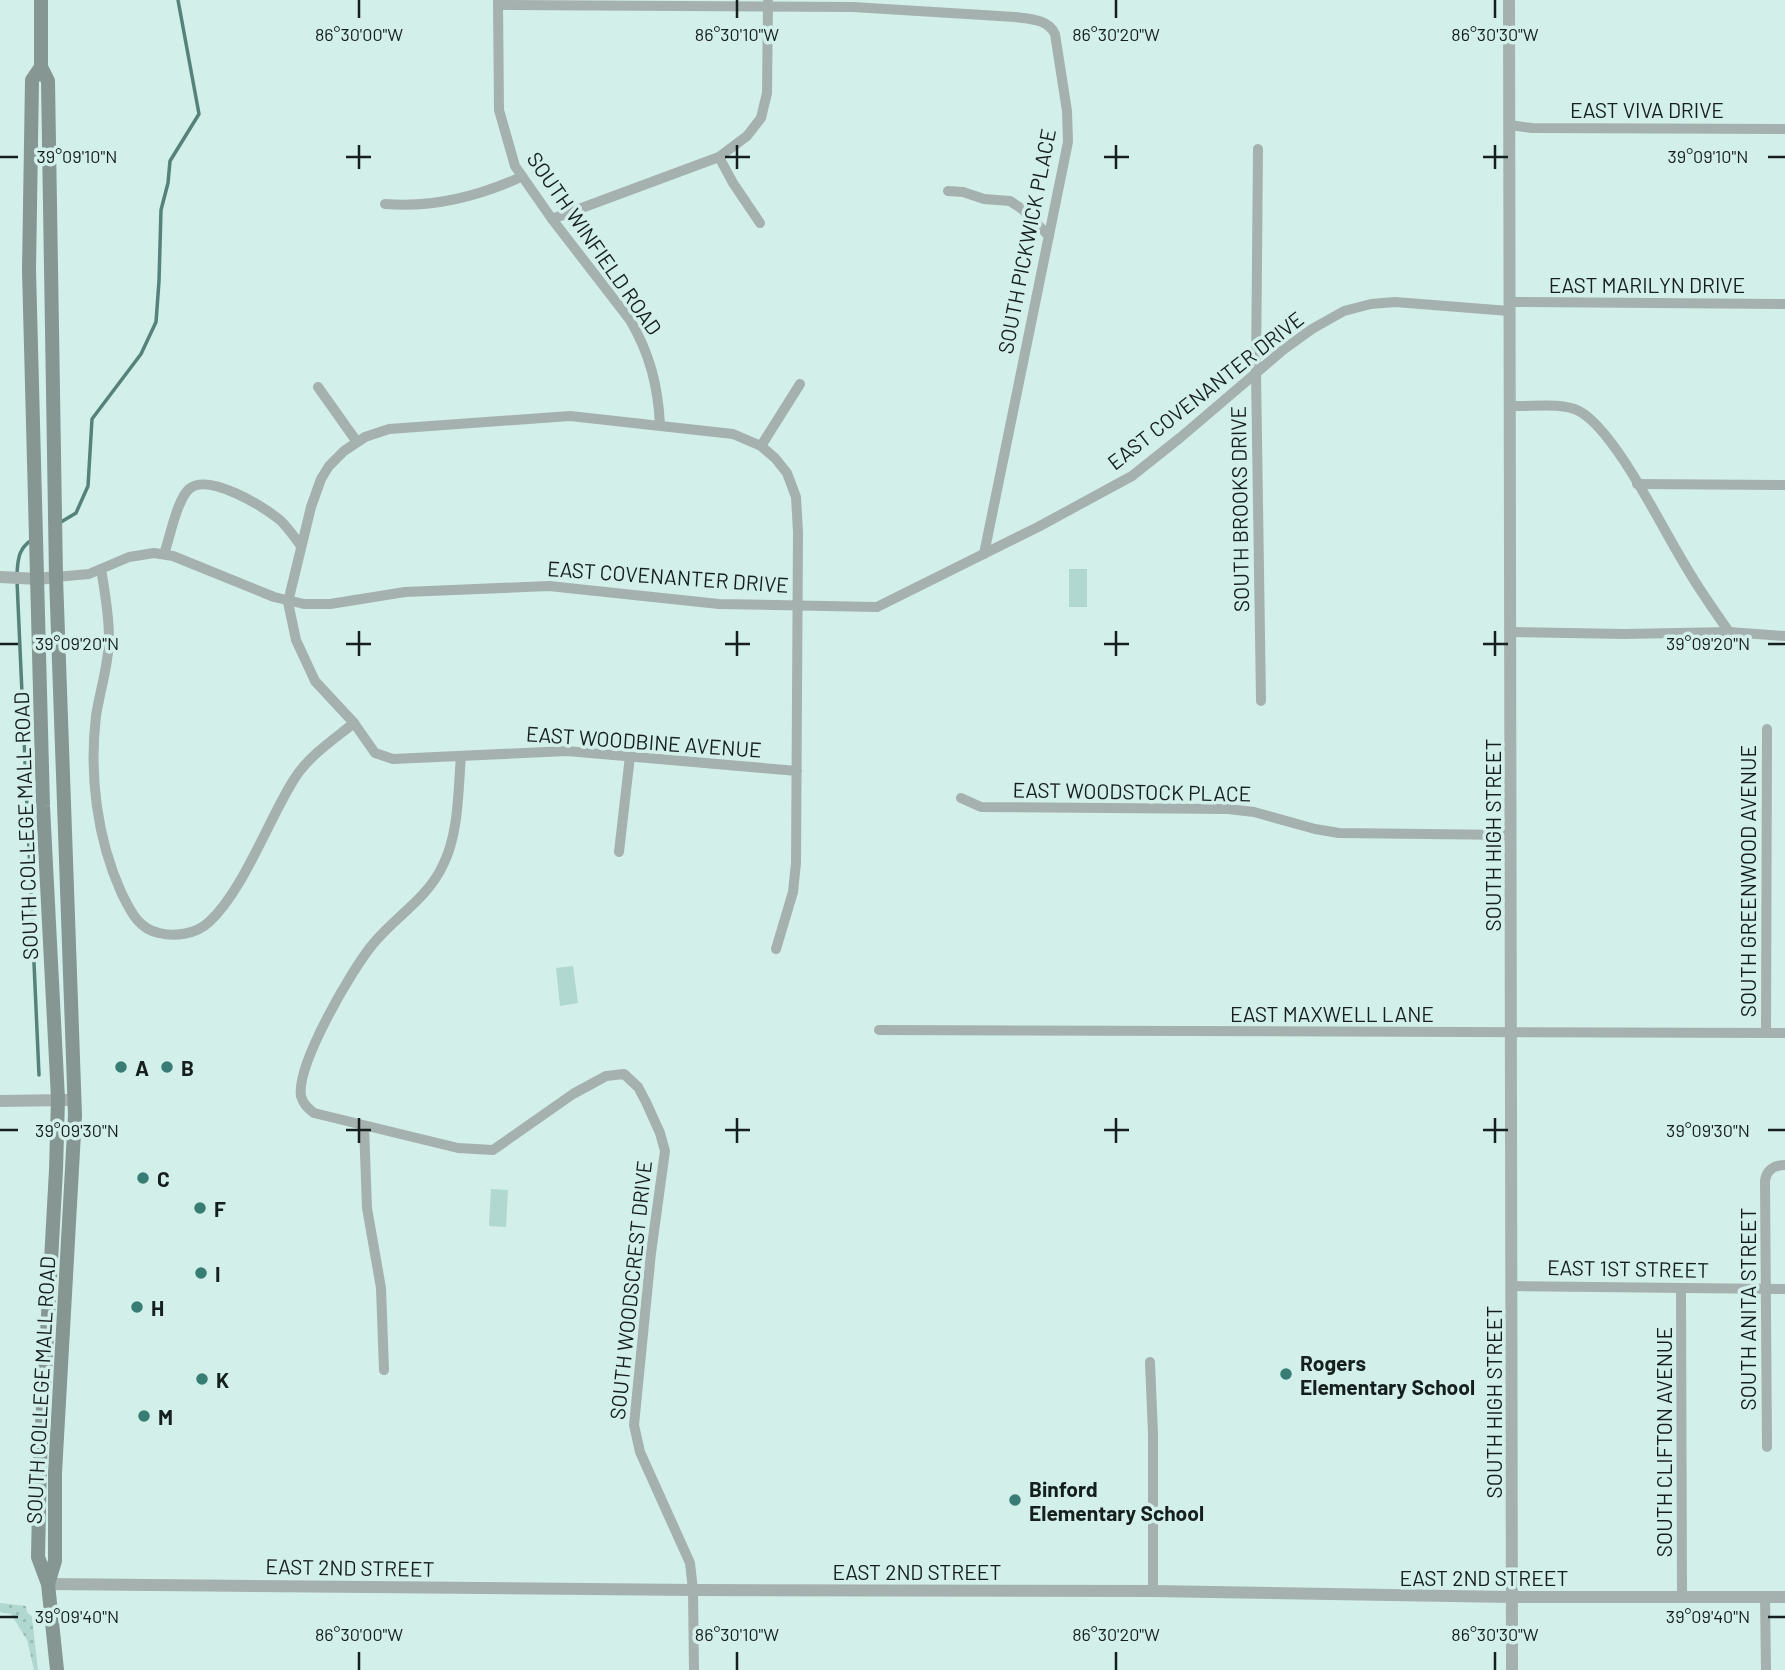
<svg xmlns="http://www.w3.org/2000/svg" width="1785" height="1670" font-family="Barlow,sans-serif">
	<style>
		.grass { fill: url(#grass-dots) }
		.pitch { fill: #b0d7d0 }
		.lines { fill: none; stroke-linecap: round; stroke-linejoin: round }
		.stream { stroke: #55827b; stroke-width: 3.5 }
		.minor { stroke: #a5b1af; stroke-width: 10 }
		.tertiary { stroke: #a5b1af; stroke-width: 12 }
		.secondary { stroke: #859693; stroke-width: 14 }
		.ticks { fill: none; stroke: #151f1d; stroke-width: 2.5 }
		.poi-dot { fill: #377d73; stroke: #d3efea; stroke-width: 2.5 }
		.labels { text-anchor: middle; dominant-baseline: central; stroke-width: 7; stroke-linejoin: round; paint-order: stroke }
		.street-label { font-size: 21px; fill: #151f1d; stroke: #d3efea }
		.poi-label { font-size: 21px; font-weight: bold; fill: #151f1d; stroke: #d3efea; text-anchor: start }
		.ticks-label { font-size: 18px; text-anchor: middle; fill: #151f1d; stroke: #d3efea; stroke-width: 7; stroke-linejoin: round; paint-order: stroke }
	</style>
	<defs>
		<pattern id="grass-dots" width="8" height="8" patternUnits="userSpaceOnUse" patternTransform="scale(1.75)"><rect width="8" height="8" fill="#b0d7d0"/><path d="M2 2h.1M6 6h.1" fill="none" stroke="#96b8b2" stroke-width="1.8" stroke-linecap="round"/></pattern>
	</defs>
	<rect width="100%" height="100%" fill="#d3efea"/>
	<polygon class="grass" points="0,1603 26,1606 27,1612 32,1617 38,1670 34,1670 27,1640 11,1614 0,1612"/>
	<g class="pitch">
		<rect x="1069" y="569" width="18" height="38"/>
		<polygon points="573,966 578,1003 560,1006 556,968"/>
		<polygon points="491,1189 508,1190 506,1227 489,1226"/>
	</g>
	<g class="lines">
		<g class="stream">
			<polyline points="61,522 76,513 88,486 92,419 141,354 156,322 159,281 161,210 168,183 170,161 199,114 178,0"/>
			<path d="M17 573C18 557 19 548 33 539"/>
			<polyline points="17,581 39,1075"/>
		</g>
		<g class="minor">
			<path d="M498 0 499 110 515 166 552 219 630 320C650 354 658 386 660 425"/>
			<path d="M498 5 853 7 1015 17C1030 19 1048 19 1055 34L1067 111 1068 142 984 554"/>
			<polyline points="1509,125 1532,128 1785,129"/>
			<polyline points="1258,149 1256,372 1261,701"/>
			<polyline points="719,157 733,183 760,223"/>
			<polyline points="948,191 963,192 984,199 1010,201 1022,209 1049,236"/>
			<path d="M385 204C431 208 479 196 521 177"/>
			<polyline points="552,219 719,157 747,136 761,118 767,93 768,2"/>
			<polyline points="1509,302 1785,304"/>
			<polyline points="318,387 357,442"/>
			<path d="M1510 406C1531 407 1561 402 1579 411 1615 430 1662 528 1685 565 1698 588 1714 610 1729 632"/>
			<polyline points="761,446 800,384"/>
			<polyline points="1637,484 1785,485"/>
			<path d="M164 554C170 537 177 500 189 489 208 472 265 507 281 521 289 529 295 538 301 546"/>
			<path d="M101 569C105 592 109 615 109 638 109 664 100 690 96 716 89 775 97 838 121 892 130 910 138 929 159 933 176 937 196 934 209 922 243 891 268 821 293 781 307 757 333 740 354 723"/>
			<polyline points="56,577 89,574 129,557 154,553 173,556 274,597 304,604 330,604 405,592 549,586 719,604 877,607 1038,527 1132,476 1181,437 1283,350 1312,329 1344,311 1371,304 1395,302 1509,311"/>
			<polyline points="1511,632 1625,634 1729,632 1785,636"/>
			<path d="M461 756C458 791 459 833 443 865 428 898 395 917 373 944 352 969 296 1065 301 1096 303 1104 308 1108 314 1113L458 1148 493 1150 573 1094 606 1076 624 1074 638 1087 646 1102 660 1133 665 1151 651 1253 634 1425 640 1452 690 1563 693 1590 694 1670"/>
			<polyline points="961,798 981,807 1228,809 1254,812 1315,829 1339,833 1511,835"/>
			<polyline points="619,852 630,756"/>
			<polyline points="776,949 793,892 796,863 798,532 796,497 787,473 775,458 761,446 733,434 570,416 389,429 365,437 344,451 329,466 321,479 311,507 288,602 296,640 315,681 354,723 375,753 393,759 567,751 797,771"/>
			<polyline points="879,1030 1785,1033"/>
			<polyline points="1766,1033 1767,729"/>
			<polyline points="364,1126 367,1208 381,1288 384,1370"/>
			<polyline points="1512,1286 1785,1289"/>
			<polyline points="1681,1288 1682,1596"/>
			<polyline points="1150,1362 1153,1434 1153,1591"/>
			<path d="M1767 1447 1765 1181C1766 1170 1774 1165 1785 1165"/>
			<polyline points="1765,1597 1766,1670"/>
		</g>
		<g class="tertiary">
			<polyline points="1509,0 1512,1670"/>
			<polyline points="0,577 38,579 56,577"/>
			<polyline points="0,1101 67,1100"/>
			<polyline points="48,1584 693,1590 1153,1591 1511,1597 1785,1597"/>
		</g>
		<g class="secondary">
			<polyline points="41,0 41,67 48,81 56,577 75,1115 55,1473 55,1561 48,1584"/>
			<polyline points="41,67 32,80 29,270 43,806 58,1099 56,1170 40,1461 38,1557 48,1584 57,1670"/>
		</g>
	</g>
	<path class="ticks" d="M359 0V18M737 0V18M1116 0V18M1495 0V18M359 145V169M737 145V169M1116 145V169M1495 145V169M0 157H18M346 157H371M725 157H750M1104 157H1129M1483 157H1508M1768 157H1785M359 631V656M737 631V656M1116 631V656M1495 631V656M0 644H18M346 644H371M725 644H750M1104 644H1129M1483 644H1508M1768 644H1785M359 1118V1143M737 1118V1143M1116 1118V1143M1495 1118V1143M0 1130H18M346 1130H371M725 1130H750M1104 1130H1129M1483 1130H1508M1768 1130H1785M0 1617H18M1768 1617H1785M359 1652V1670M737 1652V1670M1116 1652V1670M1495 1652V1670"/>
	<g class="poi-dot">
		<circle cx="121" cy="1067" r="7"/>
		<circle cx="167" cy="1067" r="7"/>
		<circle cx="143" cy="1178" r="7"/>
		<circle cx="200" cy="1208" r="7"/>
		<circle cx="201" cy="1273" r="7"/>
		<circle cx="137" cy="1307" r="7"/>
		<circle cx="1286" cy="1374" r="7"/>
		<circle cx="202" cy="1379" r="7"/>
		<circle cx="144" cy="1416" r="7"/>
		<circle cx="1015" cy="1500" r="7"/>
	</g>
	<g class="labels">
		<g class="street-label">
			<text x="1647" y="109">EAST VIVA DRIVE</text>
			<text transform="translate(1026 241) rotate(-79)">SOUTH PICKWICK PLACE</text>
			<text transform="translate(595 243) rotate(55)">SOUTH WINFIELD ROAD</text>
			<text x="1647" y="284">EAST MARILYN DRIVE</text>
			<text transform="translate(1205 390) rotate(-38)">EAST COVENANTER DRIVE</text>
			<text transform="translate(1239 509) rotate(-91)">SOUTH BROOKS DRIVE</text>
			<text transform="translate(668 576) rotate(4)">EAST COVENANTER DRIVE</text>
			<text transform="translate(644 741) rotate(4)">EAST WOODBINE AVENUE</text>
			<text transform="translate(1132 791) rotate(1)">EAST WOODSTOCK PLACE</text>
			<text transform="translate(25 826) rotate(-92)">SOUTH COLLEGE MALL ROAD</text>
			<text transform="translate(1492 835) rotate(-90)">SOUTH HIGH STREET</text>
			<text transform="translate(1747 881) rotate(-90)">SOUTH GREENWOOD AVENUE</text>
			<text x="1332" y="1013">EAST MAXWELL LANE</text>
			<text transform="translate(1628 1268) rotate(1)">EAST 1ST STREET</text>
			<text transform="translate(630 1290) rotate(-84)">SOUTH WOODSCREST DRIVE</text>
			<text transform="translate(1747 1309) rotate(-90)">SOUTH ANITA STREET</text>
			<text transform="translate(40 1390) rotate(-87)">SOUTH COLLEGE MALL ROAD</text>
			<text transform="translate(1493 1402) rotate(-90)">SOUTH HIGH STREET</text>
			<text transform="translate(1663 1442) rotate(-90)">SOUTH CLIFTON AVENUE</text>
			<text transform="translate(350 1567) rotate(1)">EAST 2ND STREET</text>
			<text x="917" y="1571">EAST 2ND STREET</text>
			<text x="1484" y="1577">EAST 2ND STREET</text>
		</g>
		<g class="poi-label">
			<text x="135" y="1067">A</text>
			<text x="181" y="1067">B</text>
			<text x="157" y="1178">C</text>
			<text x="214" y="1208">F</text>
			<text x="215" y="1273">I</text>
			<text x="151" y="1307">H</text>
			<text x="1300" y="1362">Rogers<tspan x="1300" dy="24">Elementary School</tspan></text>
			<text x="216" y="1379">K</text>
			<text x="158" y="1416">M</text>
			<text x="1029" y="1488">Binford<tspan x="1029" dy="24">Elementary School</tspan></text>
		</g>
	</g>
	<g class="ticks-label">
		<text x="359" y="41">86°30'00"W</text>
		<text x="737" y="41">86°30'10"W</text>
		<text x="1116" y="41">86°30'20"W</text>
		<text x="1495" y="41">86°30'30"W</text>
		<text x="1708" y="163">39°09'10"N</text>
		<text x="77" y="163">39°09'10"N</text>
		<text x="1708" y="650">39°09'20"N</text>
		<text x="77" y="650">39°09'20"N</text>
		<text x="1708" y="1137">39°09'30"N</text>
		<text x="77" y="1137">39°09'30"N</text>
		<text x="1708" y="1623">39°09'40"N</text>
		<text x="77" y="1623">39°09'40"N</text>
		<text x="359" y="1641">86°30'00"W</text>
		<text x="737" y="1641">86°30'10"W</text>
		<text x="1116" y="1641">86°30'20"W</text>
		<text x="1495" y="1641">86°30'30"W</text>
	</g>
</svg>
